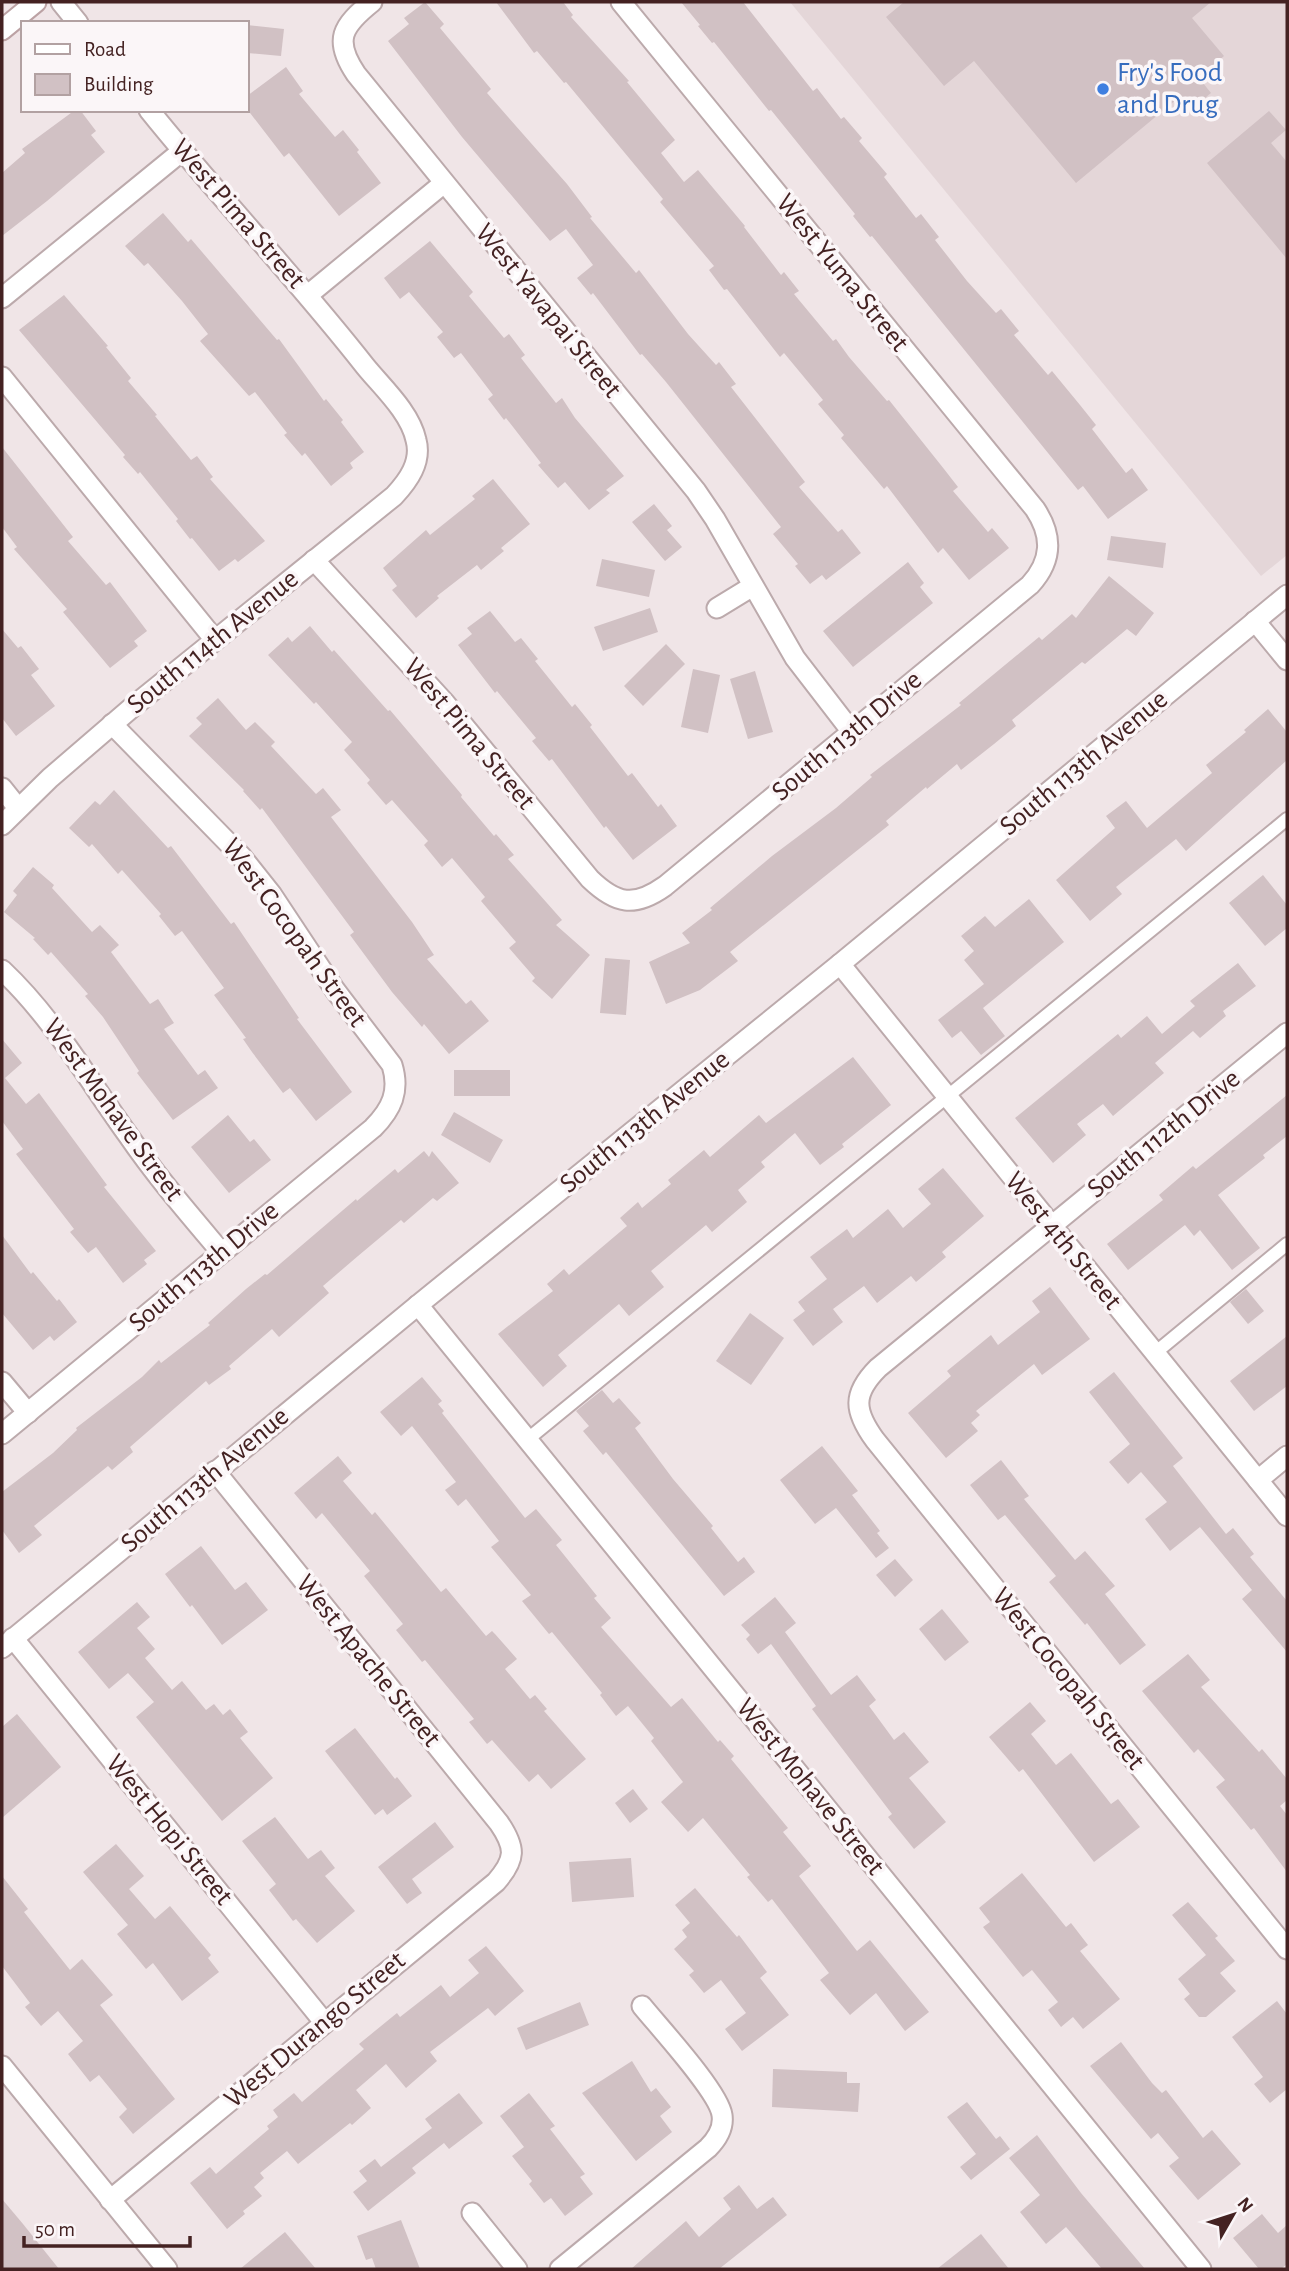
<svg xmlns="http://www.w3.org/2000/svg" width="1289" height="2271" font-family="'Alegreya Sans',sans-serif">
	<style>
		.built { fill: #e4d6d8 }
		.building { fill: #d1c1c4 }
		.lines { fill: none; stroke-linecap: round; stroke-linejoin: round }
		.service-casing { stroke: #bcaaac; stroke-width: 16 }
		.minor-casing { stroke: #bcaaac; stroke-width: 23 }
		.tertiary-casing { stroke: #bcaaac; stroke-width: 23 }
		.secondary-casing { stroke: #bca2a4; stroke-width: 23 }
		.service { stroke: #fff; stroke-width: 12 }
		.minor { stroke: #fff; stroke-width: 19 }
		.tertiary { stroke: #fff; stroke-width: 19 }
		.secondary { stroke: #fff; stroke-width: 19 }
		.shop-dot { fill: #3f7fe0; stroke: #fbf6f8; stroke-width: 2.5 }
		.labels { text-anchor: middle; dominant-baseline: central; stroke-width: 7; stroke-linejoin: round; paint-order: stroke }
		.shop-label { font-size: 28px; fill: #366cbe; stroke: #fbf6f8; text-anchor: start }
		.street-label { font-size: 28px; fill: #422; stroke: #fbf6f8 }
	</style>
	<rect width="100%" height="100%" fill="#f0e5e7"/>
	<polygon class="built" points="790,2 1287,2 1287,555 1261,576"/>
	<g class="building">
		<polygon points="425,2 444,24 440,28 491,89 487,93 567,184 592,217 590,218 636,273 639,270 688,334 716,365 719,362 736,384 731,387 805,482 799,487 838,532 842,529 861,553 826,580 822,575 810,584 795,566 798,564 773,534 781,527 666,382 642,354 640,355 593,293 591,295 577,278 593,265 566,229 550,241 462,137 388,41 409,24 404,18"/>
		<polygon points="496,2 563,2 573,15 571,17 629,81 627,82 675,140 661,153 684,182 698,170 745,226 744,227 781,275 784,272 799,291 794,294 833,341 836,339 849,357 887,401 889,400 944,469 958,487 953,491 988,532 992,528 1009,548 969,580 943,548 938,553 887,486 884,489 841,438 844,435 818,404 823,400 784,353 780,357 727,289 724,290 709,270 714,266 660,202 663,199 566,82 564,83 537,51 534,53"/>
		<polygon points="681,2 743,2 813,91 817,88 841,119 844,117 862,138 859,141 887,174 884,177 916,218 921,214 939,237 935,240 967,281 996,313 1001,309 1019,331 1014,335 1048,375 1052,371 1080,405 1096,425 1092,429 1126,473 1132,468 1148,490 1108,519 1083,486 1078,490 872,236 870,237 853,216 855,214 771,110 769,111 714,42 712,43 698,26 700,25"/>
		<polygon points="904,2 1211,2 1192,18 1224,56 1199,78 1211,93 1188,112 1177,99 1076,183 974,61 944,86 886,17"/>
		<polygon points="247,25 284,29 281,56 247,53"/>
		<polygon points="286,67 303,91 299,94 335,137 343,130 359,150 357,152 381,183 339,216 289,153 284,157 247,109 247,96"/>
		<polygon points="75,110 80,110 96,131 91,135 105,152 47,201 2,236 2,173 25,153 22,149"/>
		<polygon points="1269,111 1286,130 1271,143 1287,162 1287,259 1207,163"/>
		<polygon points="163,213 188,242 191,239 277,340 279,339 324,401 326,399 343,420 341,422 364,452 350,463 353,468 331,486 305,453 302,456 284,435 287,433 255,392 249,396 200,341 208,334 182,301 148,263 144,266 125,246"/>
		<polygon points="430,241 473,292 469,296 504,338 509,334 525,355 521,358 556,403 562,398 575,418 624,476 606,490 610,493 589,510 565,482 558,488 538,465 541,463 506,418 504,420 488,399 493,395 461,353 454,358 437,337 443,332 409,292 400,299 384,278"/>
		<polygon points="64,295 108,346 106,347 131,378 128,381 157,415 155,416 191,460 197,456 213,477 210,479 265,541 238,562 235,559 219,571 192,538 190,539 176,521 178,519 140,472 138,474 123,457 125,455 19,330"/>
		<polygon points="2,447 73,537 68,541 106,585 110,582 147,631 134,641 138,646 110,668 63,612 67,609 14,549 17,547 2,527"/>
		<polygon points="493,479 530,524 501,548 504,551 481,570 477,565 437,596 439,598 416,618 392,590 397,586 383,568 426,530 430,535 475,499 472,496"/>
		<polygon points="654,504 672,526 667,530 682,547 665,561 632,522"/>
		<polygon points="1111,536 1166,543 1163,568 1107,560"/>
		<polygon points="602,559 655,570 649,597 596,586"/>
		<polygon points="908,562 924,583 920,587 933,603 853,667 823,631"/>
		<polygon points="1109,576 1154,613 1136,636 1127,629 1085,664 1082,662 1012,720 1016,726 994,744 961,770 957,764 927,789 926,787 886,821 889,825 730,952 738,961 700,990 666,1004 649,962 690,943 682,933 712,910 710,908 772,856 836,808 872,777 870,775 961,705 959,703 1039,637 1042,640 1072,614 1076,618"/>
		<polygon points="650,608 658,632 603,651 594,627"/>
		<polygon points="490,611 515,642 521,638 538,659 535,661 572,707 575,704 592,725 590,727 628,776 632,773 658,807 661,804 677,826 633,860 606,826 604,828 552,759 549,761 532,741 536,738 497,691 495,693 458,645 472,634 467,628"/>
		<polygon points="310,626 332,652 334,650 388,711 390,710 462,795 461,797 494,836 496,834 514,855 508,859 562,920 556,925 590,955 552,999 532,981 535,978 509,948 516,942 481,901 485,897 452,858 442,867 424,845 428,841 392,800 386,805 367,783 370,780 344,750 352,742 316,702 314,704 268,655 288,637 292,642"/>
		<polygon points="2,629 18,648 21,646 39,669 31,675 55,706 16,736 2,718"/>
		<polygon points="666,644 685,664 643,706 624,686"/>
		<polygon points="693,669 720,675 708,733 681,727"/>
		<polygon points="755,671 773,732 748,739 730,679"/>
		<polygon points="218,698 246,730 255,722 275,742 271,746 316,794 323,788 341,810 331,817 412,922 434,955 427,959 466,1004 471,1000 489,1021 449,1054 424,1024 422,1027 392,992 350,935 354,932 262,808 260,810 243,791 244,790 189,736 202,724 196,718"/>
		<polygon points="1268,709 1287,732 1287,760 1186,851 1176,839 1116,887 1122,894 1090,921 1056,880 1115,828 1106,816 1126,801 1147,828 1212,773 1206,765 1246,732 1244,730"/>
		<polygon points="114,790 168,848 171,846 231,924 234,922 299,1018 297,1019 352,1092 316,1121 290,1088 283,1093 252,1052 243,1039 246,1038 214,995 224,988 182,931 175,936 159,916 161,914 122,870 118,874 92,844 89,847 69,828 95,801 100,805"/>
		<polygon points="33,867 54,885 52,888 92,932 100,925 119,945 111,952 150,1004 158,999 174,1023 164,1029 198,1075 205,1070 218,1088 173,1120 137,1073 139,1071 103,1017 85,996 88,994 51,952 48,955 33,939 35,938 4,912 17,895 13,891"/>
		<polygon points="1263,875 1287,905 1287,928 1265,946 1229,903"/>
		<polygon points="1029,899 1064,942 983,1008 1005,1036 981,1055 961,1031 952,1038 938,1020 984,984 964,960 974,951 961,936 985,916 995,927"/>
		<polygon points="605,958 630,960 626,1015 600,1013"/>
		<polygon points="1238,963 1256,986 1223,1011 1226,1016 1200,1038 1193,1031 1155,1063 1164,1073 1113,1116 1103,1104 1077,1124 1086,1135 1053,1163 1015,1118 1118,1034 1121,1038 1147,1016 1162,1034 1195,1006 1190,1001"/>
		<polygon points="2,1039 22,1063 5,1078 26,1104 39,1093 107,1185 104,1187 156,1251 144,1260 147,1264 123,1283 96,1247 88,1253 70,1232 74,1229 16,1154 23,1149 2,1121"/>
		<polygon points="853,1057 891,1105 842,1144 844,1147 820,1165 795,1133 761,1162 765,1167 738,1190 747,1202 712,1232 706,1225 651,1271 664,1287 629,1316 619,1304 558,1355 567,1366 543,1387 498,1334 553,1291 547,1284 564,1269 569,1275 627,1226 620,1218 638,1202 642,1208 671,1184 668,1180 704,1150 710,1157 759,1115 766,1123"/>
		<rect x="454" y="1070" width="56" height="26"/>
		<polygon points="1287,1095 1287,1136 1263,1155 1265,1158 1218,1195 1260,1248 1232,1270 1200,1230 1194,1236 1185,1225 1128,1270 1107,1244 1163,1200 1159,1195 1193,1166 1196,1169"/>
		<polygon points="454,1112 503,1140 490,1163 441,1135"/>
		<polygon points="228,1115 250,1142 254,1139 271,1160 229,1193 191,1147"/>
		<polygon points="424,1151 429,1157 432,1151 459,1183 437,1201 433,1198 404,1223 401,1220 358,1256 323,1286 329,1293 279,1337 272,1329 229,1366 231,1369 209,1385 206,1381 130,1447 133,1452 112,1470 108,1466 34,1526 42,1535 19,1553 2,1530 2,1492 53,1453 77,1430 76,1428 142,1377 159,1360 161,1363 210,1325 208,1323 246,1289 265,1274 267,1275 356,1199 357,1201 395,1169 398,1173"/>
		<polygon points="943,1168 984,1216 942,1252 946,1257 916,1282 911,1276 877,1303 864,1286 833,1309 843,1322 813,1346 793,1320 805,1311 798,1302 827,1279 810,1257 847,1229 853,1238 888,1209 903,1228 931,1204 918,1189"/>
		<polygon points="2,1235 31,1274 33,1272 57,1301 59,1299 77,1322 54,1341 50,1336 33,1350 2,1313"/>
		<polygon points="1050,1287 1090,1339 1042,1375 1034,1364 976,1411 980,1415 971,1423 978,1431 946,1458 908,1413 951,1376 947,1371 991,1335 998,1345 1040,1312 1032,1301"/>
		<polygon points="1246,1289 1264,1311 1248,1324 1230,1302"/>
		<polygon points="750,1313 784,1338 751,1385 716,1361"/>
		<polygon points="1287,1336 1287,1386 1254,1411 1230,1381"/>
		<polygon points="1114,1372 1183,1458 1173,1466 1226,1534 1233,1528 1254,1554 1250,1557 1287,1601 1287,1652 1242,1599 1252,1590 1200,1527 1170,1551 1145,1519 1167,1502 1141,1472 1128,1484 1109,1462 1130,1444 1089,1392"/>
		<polygon points="422,1377 442,1401 438,1404 444,1411 442,1413 525,1518 536,1509 562,1540 556,1545 597,1596 594,1598 611,1618 601,1627 671,1707 682,1698 718,1742 720,1740 734,1756 731,1759 788,1828 783,1832 811,1866 799,1876 857,1951 870,1940 929,2012 905,2031 876,1993 850,2015 820,1980 829,1973 772,1899 768,1902 747,1877 750,1875 703,1818 688,1832 661,1802 683,1782 651,1741 654,1738 628,1706 616,1716 600,1695 602,1693 552,1632 549,1634 522,1601 531,1595 491,1547 499,1541 466,1499 458,1506 445,1490 456,1482 412,1426 401,1436 380,1412"/>
		<polygon points="602,1390 613,1403 619,1398 641,1423 635,1428 673,1479 713,1526 711,1528 738,1562 744,1557 755,1572 724,1596 606,1452 603,1455 583,1431 589,1426 576,1411"/>
		<polygon points="822,1446 858,1491 852,1495 880,1531 877,1533 889,1548 876,1558 836,1508 815,1524 780,1480"/>
		<polygon points="338,1456 352,1473 343,1481 372,1515 375,1512 441,1592 446,1588 486,1636 492,1631 495,1634 517,1659 505,1669 530,1699 535,1695 547,1709 544,1711 586,1759 551,1789 538,1774 529,1782 492,1740 487,1744 469,1722 474,1719 425,1660 422,1662 396,1630 403,1624 364,1576 370,1571 322,1513 316,1519 294,1493"/>
		<polygon points="1001,1460 1029,1496 1024,1499 1075,1560 1085,1551 1115,1586 1105,1594 1146,1645 1120,1665 1087,1623 1085,1625 1049,1582 1056,1576 1005,1515 998,1520 970,1485"/>
		<polygon points="201,1546 235,1590 246,1582 268,1610 222,1645 192,1605 190,1607 165,1574"/>
		<polygon points="895,1559 913,1580 895,1597 876,1575"/>
		<polygon points="775,1597 796,1623 785,1632 831,1695 857,1675 876,1700 869,1706 894,1740 904,1732 929,1762 909,1778 946,1822 914,1849 888,1817 892,1814 812,1709 816,1706 771,1644 758,1654 746,1639 750,1635 741,1625"/>
		<polygon points="137,1602 150,1617 137,1628 155,1649 145,1658 172,1690 182,1681 206,1710 214,1704 223,1715 230,1709 248,1732 240,1738 273,1778 222,1821 136,1717 154,1702 128,1673 109,1689 78,1652"/>
		<polygon points="942,1609 969,1642 945,1661 919,1629"/>
		<polygon points="1188,1654 1210,1680 1201,1687 1259,1752 1262,1749 1287,1779 1287,1800 1280,1806 1287,1815 1287,1872 1254,1828 1251,1830 1216,1787 1225,1780 1198,1749 1194,1753 1142,1691"/>
		<polygon points="1030,1702 1046,1721 1031,1734 1056,1765 1071,1753 1111,1804 1118,1799 1140,1827 1094,1862 1023,1769 1019,1772 989,1737"/>
		<polygon points="17,1714 61,1767 2,1818 2,1727"/>
		<polygon points="355,1728 395,1779 397,1777 412,1796 387,1815 383,1809 375,1815 325,1751"/>
		<polygon points="633,1789 648,1809 630,1823 615,1803"/>
		<polygon points="275,1817 308,1859 321,1850 335,1868 325,1876 355,1911 317,1943 296,1919 293,1921 269,1890 276,1884 242,1841"/>
		<polygon points="435,1822 454,1847 412,1879 422,1893 407,1904 378,1867"/>
		<polygon points="116,1844 144,1876 129,1889 155,1919 170,1906 211,1955 208,1958 219,1972 182,2001 153,1963 146,1969 117,1934 128,1925 83,1872"/>
		<polygon points="631,1858 634,1897 572,1902 569,1862"/>
		<polygon points="1022,1873 1066,1927 1071,1923 1088,1945 1080,1951 1120,1999 1083,2029 1073,2017 1061,2027 1048,2010 1058,2002 1032,1970 1023,1977 983,1927 990,1922 979,1908"/>
		<polygon points="2,1876 28,1909 24,1912 70,1970 82,1959 113,1995 100,2005 175,2099 133,2134 119,2117 127,2109 99,2075 90,2082 68,2054 83,2041 58,2011 41,2026 25,2007 30,2003 2,1966"/>
		<polygon points="695,1888 737,1937 739,1935 767,1972 760,1978 789,2015 742,2051 725,2029 746,2013 721,1980 704,1993 689,1975 694,1971 674,1949 687,1937 682,1930 690,1923 675,1905"/>
		<polygon points="1188,1902 1218,1936 1215,1938 1235,1961 1220,1973 1236,1991 1206,2017 1199,2017 1184,1999 1190,1994 1178,1979 1206,1955 1172,1915"/>
		<polygon points="486,1946 524,1991 495,2016 488,2008 430,2052 437,2061 406,2088 386,2064 356,2090 371,2108 352,2125 350,2123 298,2164 287,2151 260,2173 264,2178 254,2187 262,2196 243,2211 245,2214 227,2229 190,2183 210,2167 216,2174 269,2129 267,2126 278,2117 273,2110 294,2093 302,2102 364,2049 359,2044 397,2013 400,2017 441,1985 450,1997 479,1973 468,1960"/>
		<polygon points="1277,2001 1287,2014 1287,2089 1270,2103 1254,2084 1263,2077 1232,2037"/>
		<polygon points="580,2002 589,2025 526,2050 517,2028"/>
		<polygon points="1121,2042 1152,2083 1162,2093 1166,2090 1203,2138 1212,2130 1241,2164 1198,2200 1169,2166 1179,2158 1158,2133 1151,2139 1090,2066"/>
		<polygon points="632,2061 651,2092 656,2088 671,2107 660,2116 672,2132 636,2161 582,2093"/>
		<polygon points="773,2069 847,2072 847,2083 860,2083 858,2112 772,2107"/>
		<polygon points="459,2093 483,2123 449,2149 444,2143 412,2168 416,2173 368,2211 353,2192 367,2181 359,2171 375,2159 381,2167 432,2128 425,2119"/>
		<polygon points="529,2093 555,2126 550,2129 585,2174 580,2177 593,2194 565,2216 551,2198 544,2203 529,2184 532,2181 512,2156 524,2147 500,2116"/>
		<polygon points="967,2102 996,2139 1000,2136 1010,2149 971,2180 960,2167 976,2154 947,2117"/>
		<polygon points="1037,2135 1081,2193 1145,2269 1102,2269 1066,2227 1046,2244 1020,2212 1040,2195 1009,2158"/>
		<polygon points="739,2185 757,2209 773,2197 787,2215 719,2269 631,2269 686,2221 699,2237 731,2209 723,2198"/>
		<polygon points="2,2199 23,2224 59,2269 2,2269"/>
		<polygon points="1262,2214 1278,2233 1287,2225 1287,2264 1281,2269 1259,2269 1233,2238"/>
		<polygon points="401,2220 420,2269 376,2269 372,2258 366,2260 357,2236"/>
		<polygon points="285,2232 316,2269 240,2269"/>
		<polygon points="981,2234 1009,2269 937,2269"/>
	</g>
	<g class="lines">
		<g class="service-casing">
			<g id="service">
				<polyline points="1155,1353 1287,1244"/>
				<polyline points="528,1439 1287,819"/>
			</g>
		</g>
		<g class="minor-casing">
			<g id="minor">
				<polyline points="61,2 78,23"/>
				<path d="M372 2C342 26 333 40 356 74L696 491 715 519 795 658 852 732"/>
				<polyline points="308,295 444,183"/>
				<polyline points="2,298 182,151"/>
				<polyline points="2,377 215,640"/>
				<path d="M314 560 445 703 590 879C616 904 634 908 665 886L1030 585C1052 561 1053 536 1035 509L621 2"/>
				<polyline points="717,608 753,586"/>
				<polyline points="1255,621 1287,660"/>
				<polyline points="2,788 18,808"/>
				<path d="M2 825 50 778 136 704 394 496C408 481 422 462 416 440 410 412 382 387 365 366 296 278 219 197 149 110"/>
				<polyline points="840,964 1287,1516"/>
				<path d="M2 970C53 1018 87 1078 128 1135 156 1176 189 1214 221 1252"/>
				<path d="M1287 1033 878 1368C852 1394 854 1411 875 1440L1287 1949"/>
				<polyline points="418,1305 1201,2269"/>
				<polyline points="2,1382 28,1413"/>
				<path d="M2 1434 373 1128C392 1109 400 1091 392 1065L335 990 272 895 241 856 112 724"/>
				<polyline points="1258,1480 1287,1456"/>
				<polyline points="13,1638 324,2022"/>
				<path d="M110 2200 496 1882C516 1859 516 1848 499 1823L215 1471"/>
				<polyline points="472,2213 517,2269"/>
				<path d="M560 2269 708 2148C717 2139 724 2128 722 2115 719 2092 659 2027 642 2006"/>
			</g>
		</g>
		<g class="tertiary-casing">
			<g id="tertiary">
				<polyline points="2,1648 418,1305 840,964 1287,595"/>
				<polyline points="2,2066 167,2269"/>
			</g>
		</g>
		<g class="secondary-casing">
			<polyline id="secondary" points="2,30 36,2"/>
		</g>
		<use href="#service" class="service"/>
		<use href="#minor" class="minor"/>
		<use href="#tertiary" class="tertiary"/>
		<use href="#secondary" class="secondary"/>
	</g>
	<circle class="shop-dot" cx="1103" cy="89" r="7"/>
	<g class="labels">
		<g class="shop-label">
			<text x="1117" y="73">Fry's Food<tspan x="1117" dy="32">and Drug</tspan></text>
		</g>
		<g class="street-label">
			<text transform="translate(238 214) rotate(49)">West Pima Street</text>
			<text transform="translate(842 273) rotate(51)">West Yuma Street</text>
			<text transform="translate(548 311) rotate(51)">West Yavapai Street</text>
			<text transform="translate(213 642) rotate(-39)">South 114th Avenue</text>
			<text transform="translate(469 734) rotate(50)">West Pima Street</text>
			<text transform="translate(847 736) rotate(-40)">South 113th Drive</text>
			<text transform="translate(1084 763) rotate(-40)">South 113th Avenue</text>
			<text transform="translate(294 933) rotate(54)">West Cocopah Street</text>
			<text transform="translate(113 1110) rotate(54)">West Mohave Street</text>
			<text transform="translate(645 1122) rotate(-39)">South 113th Avenue</text>
			<text transform="translate(1164 1134) rotate(-39)">South 112th Drive</text>
			<text transform="translate(1063 1241) rotate(51)">West 4th Street</text>
			<text transform="translate(204 1267) rotate(-40)">South 113th Drive</text>
			<text transform="translate(205 1480) rotate(-40)">South 113th Avenue</text>
			<text transform="translate(368 1661) rotate(51)">West Apache Street</text>
			<text transform="translate(1068 1679) rotate(51)">West Cocopah Street</text>
			<text transform="translate(810 1787) rotate(51)">West Mohave Street</text>
			<text transform="translate(169 1830) rotate(51)">West Hopi Street</text>
			<text transform="translate(315 2030) rotate(-40)">West Durango Street</text>
		</g>
	</g>
	<rect width="1289" height="2271" fill="none" stroke="#442222" stroke-width="7"/>
	<rect x="21" y="21" width="228" height="91" fill="#fbf6f8" stroke="#b2a1a2" stroke-width="2"/>
	<rect x="35" y="44" width="35" height="10" fill="#ffffff" stroke="#b2a1a2" stroke-width="2"/>
	<text x="84" y="56" font-size="21" fill="#442222">Road</text>
	<rect x="35" y="74" width="35" height="21" fill="#d1c1c4" stroke="#b2a1a2" stroke-width="2"/>
	<text x="84" y="91" font-size="21" fill="#442222">Building</text>
	<g transform="translate(1233 2215) rotate(51)" stroke="#fbf6f8" stroke-width="5" paint-order="stroke">
	<path d="M0-5L12 26L0 18L-12 26Z" fill="#442222"/>
	<text y="-10" font-size="19" font-weight="bold" text-anchor="middle" fill="#442222">N</text>
	</g>
	<path d="M24 2236v10h166v-10" fill="none" stroke="#442222" stroke-width="3.5"/>
	<text x="35" y="2236" font-size="21" fill="#442222" stroke="#fbf6f8" stroke-width="5" paint-order="stroke">50 m</text>
</svg>
